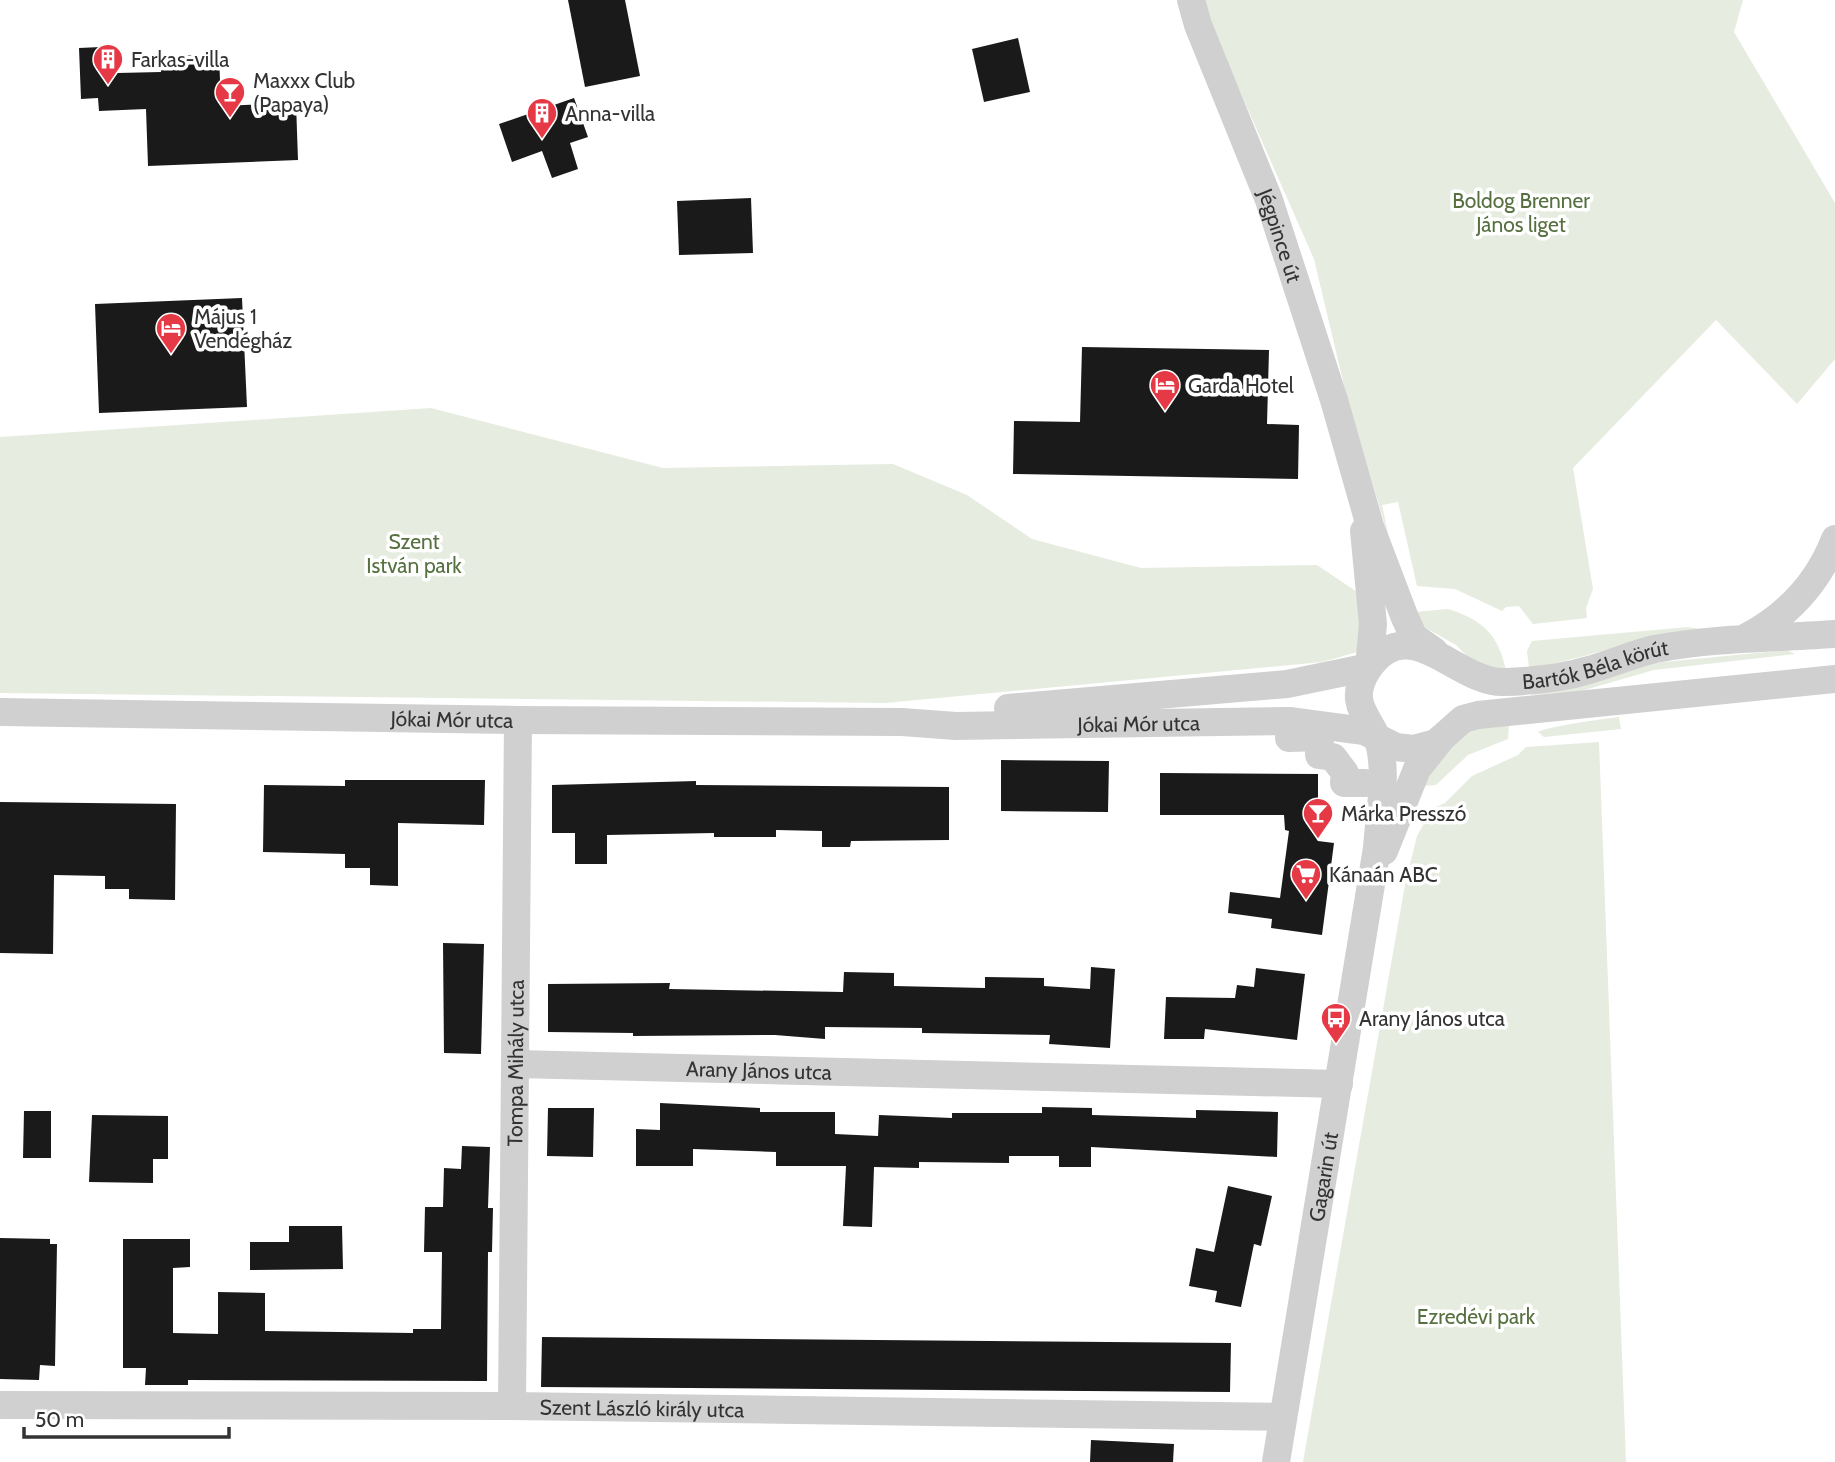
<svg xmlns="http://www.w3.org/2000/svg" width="1835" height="1462" font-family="Cabin,sans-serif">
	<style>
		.green { fill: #e6ecdf }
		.building { fill: #1a1a1a }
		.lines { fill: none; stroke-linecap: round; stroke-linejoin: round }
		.minor { stroke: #d0d0d0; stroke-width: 28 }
		.labels { text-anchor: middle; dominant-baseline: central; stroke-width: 7; stroke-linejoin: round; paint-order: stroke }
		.poi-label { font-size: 21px; fill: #333; stroke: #fff; text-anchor: start }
		.park-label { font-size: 21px; fill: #56703f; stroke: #fff }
		.street-label { font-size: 21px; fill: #333; stroke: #fff }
	</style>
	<rect width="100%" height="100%" fill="#fff"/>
	<g class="green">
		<polygon points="1204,0 1743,0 1734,32 1835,203 1835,359 1797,404 1716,320 1573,468 1593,589 1586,608 1587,618 1533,624 1519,606 1506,607 1502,611 1455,589 1417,586 1398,502 1382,505 1389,538 1347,398 1314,259 1211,26"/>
		<polygon points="431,408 663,468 893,464 967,495 1032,539 1141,568 1317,565 1366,598 1368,649 1322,662 885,703 0,693 0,437"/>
		<path d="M1448 609C1483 620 1499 635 1506 671L1473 662 1456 645 1426 628 1415 612Z"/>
		<path d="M1688 627 1700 629C1641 636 1587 659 1529 668L1527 651 1532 641Z"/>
		<polygon points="1787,650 1795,654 1654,670 1581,691 1532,695 1531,688 1663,662"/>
		<path d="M1619 717 1621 729 1544 737 1538 732C1549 726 1604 719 1619 717Z"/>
		<polygon points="1509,723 1508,739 1468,755 1436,785 1421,786 1437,759 1471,729"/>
		<polygon points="1599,742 1626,1462 1303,1462 1405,885 1417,836 1432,809 1445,803 1472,776 1518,755 1526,747"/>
	</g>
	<g class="building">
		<polygon points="568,0 625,0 640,76 585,87"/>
		<polygon points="1018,38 1030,92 984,102 972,49"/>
		<polygon points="101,47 102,68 117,68 117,73 161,72 160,56 219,54 221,106 296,103 298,160 148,166 146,109 99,111 98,98 81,99 79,48"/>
		<polygon points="574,98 588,137 570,143 578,169 552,178 542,151 512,162 499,124"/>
		<polygon points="751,198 753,253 679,255 677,201"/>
		<polygon points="242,298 247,407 99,413 95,304"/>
		<polygon points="1082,347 1269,350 1267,424 1299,425 1298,479 1013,474 1014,421 1080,422"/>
		<polygon points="1001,760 1109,761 1108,812 1001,811"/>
		<polygon points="1160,773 1318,774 1318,841 1334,843 1322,935 1271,928 1272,919 1228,913 1230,892 1280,898 1289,831 1285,830 1284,815 1160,815"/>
		<polygon points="345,780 485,780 484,825 398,823 398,886 370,885 370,868 345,868 345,854 263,852 264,785 345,786"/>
		<polygon points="696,781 696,785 949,787 949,840 851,841 850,847 822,847 822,831 776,830 776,837 714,837 714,833 607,835 607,864 575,864 575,833 552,833 552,785"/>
		<polygon points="0,802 176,804 175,900 129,899 129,889 105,889 105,876 54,875 53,954 0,953"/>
		<polygon points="443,943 484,944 481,1054 444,1053"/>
		<polygon points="1091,967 1115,969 1110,1048 1049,1044 1050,1035 922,1033 922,1028 825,1027 825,1039 775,1035 633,1036 633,1033 548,1032 548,984 670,983 669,989 843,992 844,972 894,973 894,986 985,988 985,977 1044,978 1044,986 1090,989"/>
		<polygon points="1256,968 1305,974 1297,1040 1205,1029 1204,1039 1164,1039 1166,997 1235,998 1237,985 1254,987"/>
		<polygon points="660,1103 760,1108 760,1112 835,1112 835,1134 878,1136 879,1115 952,1118 952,1113 1042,1113 1042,1107 1092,1108 1092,1115 1196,1118 1196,1110 1278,1112 1277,1157 1091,1147 1091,1167 1059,1167 1059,1156 1009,1156 1009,1163 919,1162 919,1168 874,1167 872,1227 843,1226 846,1166 776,1166 776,1152 693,1149 693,1166 636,1166 636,1129 660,1130"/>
		<polygon points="548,1108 594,1108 593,1157 547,1156"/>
		<polygon points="24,1111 51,1111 51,1158 23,1158"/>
		<polygon points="92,1115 168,1116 168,1159 153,1159 153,1183 89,1182"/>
		<polygon points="462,1146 490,1147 488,1208 493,1208 492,1252 488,1252 487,1381 188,1380 188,1385 145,1385 146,1368 123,1368 123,1239 190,1239 190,1267 173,1268 173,1333 218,1334 218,1292 265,1293 265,1331 413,1333 413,1329 441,1329 442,1252 424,1252 425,1207 443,1207 444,1168 461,1169"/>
		<polygon points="1228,1186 1272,1196 1261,1246 1254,1244 1241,1307 1215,1302 1217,1291 1189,1286 1196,1248 1214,1252"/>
		<polygon points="289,1226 342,1226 343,1269 250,1270 250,1242 289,1242"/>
		<polygon points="0,1238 50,1239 50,1244 57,1244 55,1366 40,1365 39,1380 0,1379"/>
		<polygon points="542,1337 1231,1343 1230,1392 541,1387"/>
		<polygon points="1091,1440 1174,1444 1173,1462 1090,1462"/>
	</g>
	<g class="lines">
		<g class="minor">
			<path id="s1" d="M1191 0 1198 25 1269 200 1334 400 1370 526 1405 618 1414 637 1434 651"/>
			<polyline points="1364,531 1373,624 1369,667"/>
			<path d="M1745 638C1787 616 1818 583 1835 539"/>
			<polyline points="1008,708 1287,684 1369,667"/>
			<path id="s2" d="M0 712 518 720 902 722 956 726 1289 721 1364 731 1396 747 1413 749 1436 743 1463 719 1478 715 1835 679"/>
			<polyline points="1289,738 1320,737 1319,755 1333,757 1345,773 1344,783 1365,783"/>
			<polyline points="1384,851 1417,769 1441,739"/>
			<path id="s3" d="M516 1064 1339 1084"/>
			<path id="s4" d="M0 1405 512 1406 1283 1417"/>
			<path id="s5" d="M512 1406 518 720"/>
			<path id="s6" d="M1276 1462 1377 848C1379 816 1387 779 1380 747 1374 719 1344 706 1368 669 1409 608 1458 685 1505 682 1533 681 1563 678 1589 670 1611 664 1633 654 1655 649 1713 638 1776 638 1835 634"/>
		</g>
	</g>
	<defs>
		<g id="building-pin" transform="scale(1.575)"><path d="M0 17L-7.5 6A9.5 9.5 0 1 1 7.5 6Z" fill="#e63946" stroke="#fff"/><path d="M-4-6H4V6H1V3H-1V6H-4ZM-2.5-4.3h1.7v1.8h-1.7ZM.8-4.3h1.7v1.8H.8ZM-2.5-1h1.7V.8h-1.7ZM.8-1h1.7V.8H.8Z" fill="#fff"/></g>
		<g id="bar-pin" transform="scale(1.575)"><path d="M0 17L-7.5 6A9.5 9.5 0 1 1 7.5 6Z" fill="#e63946" stroke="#fff"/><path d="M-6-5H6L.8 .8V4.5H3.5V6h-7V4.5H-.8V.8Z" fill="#fff"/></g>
		<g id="hotel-pin" transform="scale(1.575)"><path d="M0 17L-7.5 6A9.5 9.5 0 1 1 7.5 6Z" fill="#e63946" stroke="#fff"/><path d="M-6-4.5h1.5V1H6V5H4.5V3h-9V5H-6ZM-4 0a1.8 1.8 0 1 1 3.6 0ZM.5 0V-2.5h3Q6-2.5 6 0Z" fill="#fff"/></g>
		<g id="supermarket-pin" transform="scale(1.575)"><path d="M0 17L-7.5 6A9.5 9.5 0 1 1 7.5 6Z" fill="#e63946" stroke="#fff"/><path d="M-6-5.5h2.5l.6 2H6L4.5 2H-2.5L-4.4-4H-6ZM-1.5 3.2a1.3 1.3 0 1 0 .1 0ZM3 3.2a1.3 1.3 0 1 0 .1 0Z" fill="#fff"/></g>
		<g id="bus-pin" transform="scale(1.575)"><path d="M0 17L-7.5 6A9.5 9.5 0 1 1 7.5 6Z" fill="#e63946" stroke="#fff"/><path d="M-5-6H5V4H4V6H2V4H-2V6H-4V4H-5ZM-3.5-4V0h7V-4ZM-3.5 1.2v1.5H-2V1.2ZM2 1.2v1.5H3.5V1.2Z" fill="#fff"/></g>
	</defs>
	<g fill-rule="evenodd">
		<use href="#building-pin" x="108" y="59"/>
		<use href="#bar-pin" x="230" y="92"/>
		<use href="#building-pin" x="542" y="113"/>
		<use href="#hotel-pin" x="171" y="328"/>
		<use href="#hotel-pin" x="1165" y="385"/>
		<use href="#bar-pin" x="1318" y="813"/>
		<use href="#supermarket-pin" x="1306" y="874"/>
		<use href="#bus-pin" x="1336" y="1018"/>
	</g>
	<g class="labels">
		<g class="poi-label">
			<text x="131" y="59">Farkas-villa</text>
			<text x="253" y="80">Maxxx Club<tspan x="253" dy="24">(Papaya)</tspan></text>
			<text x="565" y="113">Anna-villa</text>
			<text x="194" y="316">Május 1<tspan x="194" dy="24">Vendégház</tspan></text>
			<text x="1188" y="385">Garda Hotel</text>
			<text x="1341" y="813">Márka Presszó</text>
			<text x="1329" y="874">Kánaán ABC</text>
			<text x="1359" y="1018">Arany János utca</text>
		</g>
		<g class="park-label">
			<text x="1521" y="200">Boldog Brenner<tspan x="1521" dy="24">János liget</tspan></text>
			<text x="414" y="541">Szent<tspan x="414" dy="24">István park</tspan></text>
			<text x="1476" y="1316">Ezredévi park</text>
		</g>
		<g class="street-label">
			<text stroke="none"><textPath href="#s1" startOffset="252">Jégpince út</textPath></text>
			<text stroke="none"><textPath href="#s6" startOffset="1054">Bartók Béla körút</textPath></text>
			<text stroke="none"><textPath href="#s2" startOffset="452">Jókai Mór utca</textPath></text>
			<text stroke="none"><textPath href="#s2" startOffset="1139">Jókai Mór utca</textPath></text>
			<text stroke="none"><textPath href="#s5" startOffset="343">Tompa Mihály utca</textPath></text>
			<text stroke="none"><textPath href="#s3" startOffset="243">Arany János utca</textPath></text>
			<text stroke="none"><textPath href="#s6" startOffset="289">Gagarin út</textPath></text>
			<text stroke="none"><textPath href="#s4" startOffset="642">Szent László király utca</textPath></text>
		</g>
	</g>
	<path d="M24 1427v10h205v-10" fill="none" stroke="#333333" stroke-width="3.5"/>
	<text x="35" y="1427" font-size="21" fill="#333333" stroke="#ffffff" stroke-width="5" paint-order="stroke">50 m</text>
</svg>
